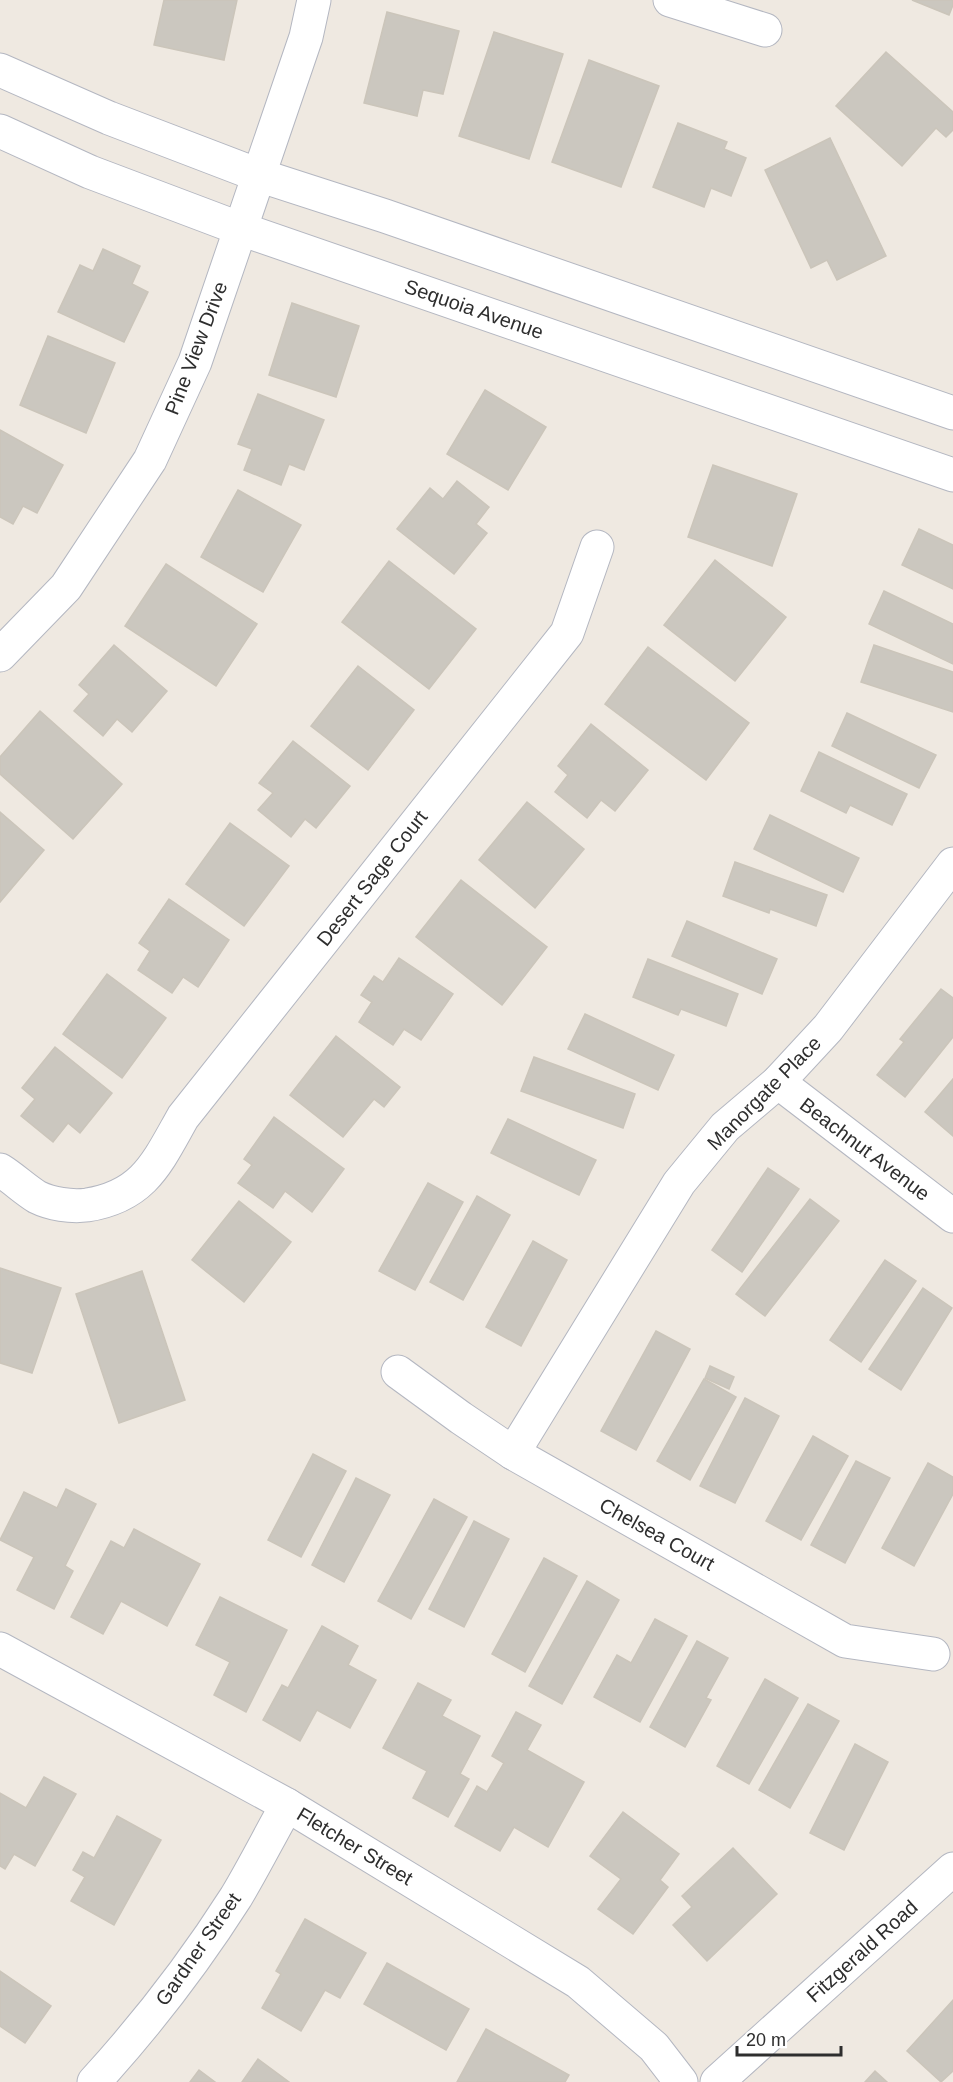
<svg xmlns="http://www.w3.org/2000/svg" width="953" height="2082" font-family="Arial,sans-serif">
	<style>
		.building { fill: #cbc7bf; stroke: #cbc5ba; stroke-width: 1.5 }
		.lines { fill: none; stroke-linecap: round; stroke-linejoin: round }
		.street-casing { stroke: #b4b7c1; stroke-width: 35 }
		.secondary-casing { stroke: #b4b7c1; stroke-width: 35 }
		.street { stroke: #fff; stroke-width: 33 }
		.secondary { stroke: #fff; stroke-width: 33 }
		.labels { text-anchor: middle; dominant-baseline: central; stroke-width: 5; stroke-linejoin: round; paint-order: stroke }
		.street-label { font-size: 20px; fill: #2e2e2e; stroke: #fff }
	</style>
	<rect width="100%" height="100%" fill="#efe9e1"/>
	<g class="building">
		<polygon points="164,0 237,0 224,60 154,45"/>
		<polygon points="912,0 953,0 953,5 949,15"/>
		<polygon points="387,12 459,31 443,94 423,90 417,116 364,103"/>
		<polygon points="494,32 563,54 529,159 459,136"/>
		<polygon points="886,52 953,112 953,130 946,137 936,128 902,166 836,106"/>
		<polygon points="589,60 659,86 621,187 552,162"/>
		<polygon points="678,123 727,142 724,149 746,158 731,196 711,188 704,207 653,187"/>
		<polygon points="830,138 886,256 837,280 827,260 811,268 765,170"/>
		<polygon points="103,249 140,266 132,284 148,292 124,342 58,312 80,265 93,271"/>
		<polygon points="292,303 359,326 336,397 269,375"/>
		<polygon points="48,336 115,363 86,433 20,405"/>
		<polygon points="485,390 546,427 508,490 447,454"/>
		<polygon points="258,394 324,420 304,470 289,464 281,485 244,470 252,449 238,444"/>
		<polygon points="0,430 63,465 37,513 23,506 13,524 0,517"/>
		<polygon points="713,465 797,494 772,566 688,537"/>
		<polygon points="457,481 489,507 476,524 487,533 454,574 397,529 430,488 443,499"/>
		<polygon points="238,490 301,525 263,592 201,557"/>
		<polygon points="919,529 953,545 953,589 902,565"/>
		<polygon points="715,560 786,617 735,681 664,625"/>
		<polygon points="389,561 476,629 429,689 342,622"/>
		<polygon points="166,564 257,624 216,686 125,626"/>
		<polygon points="884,591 953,624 953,664 869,624"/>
		<polygon points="114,645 167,691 132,732 117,719 103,736 74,711 89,694 79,685"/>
		<polygon points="874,645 953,672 953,712 861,682"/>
		<polygon points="648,647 749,723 706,780 605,704"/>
		<polygon points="358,666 414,710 368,770 311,726"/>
		<polygon points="40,711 122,784 73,839 0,774 0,757"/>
		<polygon points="847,713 936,755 919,788 832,746"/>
		<polygon points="591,724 648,770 615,811 601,800 587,818 555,792 568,775 558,766"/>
		<polygon points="293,741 350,786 316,828 305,819 291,837 258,810 273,793 259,783"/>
		<polygon points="819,752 907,794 892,825 850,805 846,813 801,791"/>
		<polygon points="527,802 584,849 535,908 479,860"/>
		<polygon points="0,812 44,850 0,902"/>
		<polygon points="770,815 859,858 843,892 754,849"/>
		<polygon points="230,823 289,866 244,926 186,884"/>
		<polygon points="735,862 827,895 816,926 770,909 769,913 723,896"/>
		<polygon points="461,880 547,947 502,1005 416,937"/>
		<polygon points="169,899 229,940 198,987 183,977 172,993 138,970 150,951 139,943"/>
		<polygon points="687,921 777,959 762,994 672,956"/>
		<polygon points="399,958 453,994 421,1040 404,1029 393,1045 359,1022 372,1002 361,995 374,976 383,982"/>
		<polygon points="648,959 738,994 726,1026 681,1009 678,1015 633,997"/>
		<polygon points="107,974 166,1018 122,1078 63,1034"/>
		<polygon points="941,989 953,998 953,1037 905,1097 877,1075 904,1042 900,1039"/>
		<polygon points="585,1014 674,1055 658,1090 568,1049"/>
		<polygon points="336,1036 400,1087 384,1107 374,1099 343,1137 290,1095"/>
		<polygon points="55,1047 112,1093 80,1133 68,1123 53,1142 21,1116 35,1099 22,1088"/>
		<polygon points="534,1057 635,1094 623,1128 521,1091"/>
		<polygon points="953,1079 953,1136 925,1112"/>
		<polygon points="274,1117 344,1169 312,1212 285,1191 273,1208 238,1183 252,1165 244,1159"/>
		<polygon points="508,1119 596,1160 579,1195 491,1153"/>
		<polygon points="768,1168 799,1189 742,1272 712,1250"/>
		<polygon points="428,1183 463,1202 415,1290 379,1271"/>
		<polygon points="477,1196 510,1215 463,1300 430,1282"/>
		<polygon points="810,1199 839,1221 765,1316 736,1294"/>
		<polygon points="239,1201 291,1242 244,1302 192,1260"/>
		<polygon points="533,1241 567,1260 521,1346 486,1327"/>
		<polygon points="885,1260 916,1281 861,1362 830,1340"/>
		<polygon points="0,1268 61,1288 32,1373 0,1363"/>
		<polygon points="142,1271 185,1400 119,1423 76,1294"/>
		<polygon points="923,1288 952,1308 901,1390 869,1369"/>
		<polygon points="656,1331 690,1349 636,1450 601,1431"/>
		<polygon points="710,1366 734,1377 729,1389 705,1378"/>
		<polygon points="704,1379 736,1397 690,1480 657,1461"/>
		<polygon points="745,1398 779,1416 735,1503 700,1486"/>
		<polygon points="813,1436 848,1456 801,1540 766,1521"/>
		<polygon points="313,1454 346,1471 301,1557 268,1540"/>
		<polygon points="856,1461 890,1478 845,1563 811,1545"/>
		<polygon points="928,1463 953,1477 953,1494 914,1566 882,1548"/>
		<polygon points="356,1478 390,1495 344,1582 312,1565"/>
		<polygon points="66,1489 96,1504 65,1566 73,1571 54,1609 17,1590 34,1557 0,1540 24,1492 57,1508"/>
		<polygon points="434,1499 467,1517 411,1619 378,1601"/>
		<polygon points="474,1521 509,1539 464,1627 429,1609"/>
		<polygon points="134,1529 200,1564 167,1626 121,1601 103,1634 71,1617 111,1541 124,1548"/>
		<polygon points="544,1558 577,1576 525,1672 492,1654"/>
		<polygon points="587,1581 619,1600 562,1704 529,1686"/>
		<polygon points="220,1597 287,1630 246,1712 214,1695 230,1662 196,1645"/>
		<polygon points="655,1619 687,1636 640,1722 594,1697 617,1655 631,1663"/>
		<polygon points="322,1626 358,1646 348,1665 376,1680 350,1728 317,1710 300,1741 263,1720 282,1685 288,1688"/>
		<polygon points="697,1641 728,1658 706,1698 711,1700 685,1747 650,1727"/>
		<polygon points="765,1679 798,1698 749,1784 717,1766"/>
		<polygon points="418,1683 451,1700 442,1716 480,1736 460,1774 469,1779 448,1817 413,1798 427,1771 383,1748"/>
		<polygon points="808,1704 839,1721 790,1808 759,1790"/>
		<polygon points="516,1712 541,1725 527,1750 584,1782 548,1847 514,1827 500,1851 455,1826 477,1786 487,1792 504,1763 492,1756"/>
		<polygon points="855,1744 888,1762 844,1850 810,1833"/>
		<polygon points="44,1777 76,1794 35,1866 14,1854 5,1869 0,1866 0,1793 26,1808"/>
		<polygon points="623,1812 679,1854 660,1880 668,1887 633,1934 598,1909 621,1879 590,1856"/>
		<polygon points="117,1816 161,1840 114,1925 71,1901 85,1877 73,1870 83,1852 94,1858"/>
		<polygon points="733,1848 777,1894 707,1961 673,1925 692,1907 682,1896"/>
		<polygon points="305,1919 366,1953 340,1998 325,1990 301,2031 262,2008 281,1974 276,1971"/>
		<polygon points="387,1963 469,2009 446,2050 364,2004"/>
		<polygon points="0,1971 51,2006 25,2043 0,2026"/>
		<polygon points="953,2000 953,2071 941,2082 907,2051"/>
		<polygon points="486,2029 569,2075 565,2082 457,2082"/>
		<polygon points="258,2059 289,2082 242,2082"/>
		<polygon points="199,2070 215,2082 190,2082"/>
		<polygon points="875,2071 887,2082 865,2082"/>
	</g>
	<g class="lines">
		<g class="street-casing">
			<g id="street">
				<polyline points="670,0 765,30"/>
				<polyline points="0,655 66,587 150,460 195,362 306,37 314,0"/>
				<polyline points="778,1082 953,1216"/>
				<path d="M0 1170C13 1178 24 1189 37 1197 51 1204 71 1207 87 1205 144 1196 157 1163 183 1117L567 633 597 547"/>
				<polyline points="398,1372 461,1418 513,1453 845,1641 933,1654"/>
				<polyline points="513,1453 679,1183 725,1127 778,1082 828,1028 953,864"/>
				<polyline points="0,1649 287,1805 578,1982 654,2047 681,2082"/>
				<path d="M94 2082C147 2024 194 1963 236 1897 254 1867 270 1835 287 1805"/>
			</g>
		</g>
		<g class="secondary-casing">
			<g id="secondary">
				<polyline points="0,70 109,118 258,175 385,216 953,413"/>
				<polyline points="0,131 90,172 241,229 953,475"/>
				<polyline points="717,2082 953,1869"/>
			</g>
		</g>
		<use href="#street" class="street"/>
		<use href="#secondary" class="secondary"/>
	</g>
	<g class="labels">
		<g class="street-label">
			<text transform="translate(474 309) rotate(19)">Sequoia Avenue</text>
			<text transform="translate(196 348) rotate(-69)">Pine View Drive</text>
			<text transform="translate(372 878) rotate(-52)">Desert Sage Court</text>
			<text transform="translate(764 1093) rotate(-45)">Manorgate Place</text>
			<text transform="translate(865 1149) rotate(37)">Beachnut Avenue</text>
			<text transform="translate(657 1534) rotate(29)">Chelsea Court</text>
			<text transform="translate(355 1846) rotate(31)">Fletcher Street</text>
			<text transform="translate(198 1949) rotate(-55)">Gardner Street</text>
			<text transform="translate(862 1951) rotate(-42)">Fitzgerald Road</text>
		</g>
	</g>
	<path d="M737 2046v9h104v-9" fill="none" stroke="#2e2e2e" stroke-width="3"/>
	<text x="746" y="2046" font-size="18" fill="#2e2e2e" stroke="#ffffff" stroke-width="4.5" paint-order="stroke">20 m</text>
</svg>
